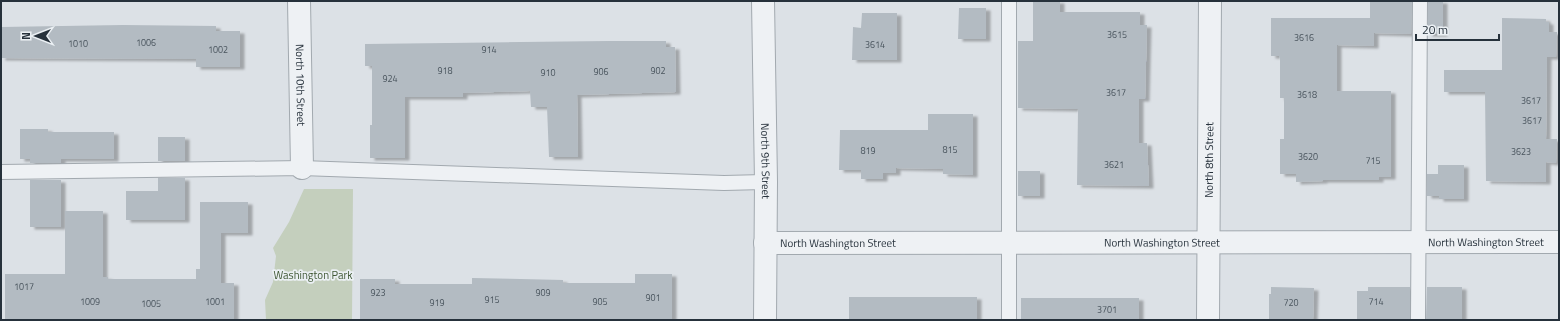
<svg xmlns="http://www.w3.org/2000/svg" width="1560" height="321" font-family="'Titillium Web',sans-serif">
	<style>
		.green { fill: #c4cfbd }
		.building { fill: #b3bbc2; filter: url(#shadow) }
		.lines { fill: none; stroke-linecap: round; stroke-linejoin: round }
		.lane-casing { stroke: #a2a9af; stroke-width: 16 }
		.street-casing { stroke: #a2a9af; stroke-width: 24 }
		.lane { stroke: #eef1f4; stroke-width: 14 }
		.street { stroke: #eef1f4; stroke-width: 22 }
		.labels { text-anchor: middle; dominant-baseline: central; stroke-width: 3.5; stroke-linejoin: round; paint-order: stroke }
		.number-label { font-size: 9px; fill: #49545d }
		.street-label { font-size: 11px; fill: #26313b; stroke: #ebf0f4 }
		.park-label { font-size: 11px; fill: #3f5734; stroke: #ebf0f4 }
	</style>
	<defs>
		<filter id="shadow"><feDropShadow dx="4.5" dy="2.5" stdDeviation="1" flood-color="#0004"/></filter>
	</defs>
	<rect width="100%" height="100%" fill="#dce1e6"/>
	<polygon class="green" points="304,189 353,189 352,320 266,320 265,300 273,282 276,256 273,248 289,222"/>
	<g class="building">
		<polygon points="1033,1 1060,1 1060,12 1140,12 1140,25 1147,25 1145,99 1139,99 1139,143 1147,143 1149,186 1077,185 1078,109 1018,108 1018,41 1033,41"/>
		<polygon points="1370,1 1412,1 1411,34 1374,33 1374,46 1337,45 1337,91 1391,91 1391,177 1379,177 1379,180 1323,180 1323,181 1296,182 1296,174 1280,174 1280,139 1284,139 1284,98 1280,98 1280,59 1279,56 1271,56 1271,18 1370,18"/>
		<rect x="1428" y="1" width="15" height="33"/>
		<polygon points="959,8 986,8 986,39 958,39"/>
		<polygon points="862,13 897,13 897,60 852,60 853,27 861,28"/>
		<polygon points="1502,18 1546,19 1546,22 1549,22 1549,32 1557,32 1556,57 1547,57 1546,139 1557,139 1556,163 1546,162 1546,182 1486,181 1485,92 1444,92 1444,70 1502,70"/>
		<polygon points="123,25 216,26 216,31 240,31 240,67 196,67 196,59 1,58 1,27"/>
		<polygon points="609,41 666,41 666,47 675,47 676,92 577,95 578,157 549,157 547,107 531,107 530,91 463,93 463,97 405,97 405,158 370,158 370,125 372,125 372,66 365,66 365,44"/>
		<polygon points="928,114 973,114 973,175 943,174 943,169 896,168 896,173 883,173 883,179 861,179 861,170 839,170 840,130 928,130"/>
		<polygon points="20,129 48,129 48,132 114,132 114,159 61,159 61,163 30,163 30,159 20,159"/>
		<rect x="158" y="137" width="27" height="24"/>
		<polygon points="1438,165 1464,165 1464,199 1439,199 1439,196 1427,196 1427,174 1438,174"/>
		<rect x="1018" y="171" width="22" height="25"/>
		<polygon points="158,178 185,178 185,220 126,220 126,191 158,191"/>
		<rect x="30" y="180" width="31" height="47"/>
		<polygon points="200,202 248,202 248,233 221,233 221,283 234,283 234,320 5,320 5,274 65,274 65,211 103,211 103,277 108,277 108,279 196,279 196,269 200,269"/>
		<polygon points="635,274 672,274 672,320 360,320 360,279 395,279 395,284 472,284 472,278 563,280 563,283 635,283"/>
		<polygon points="1271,287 1314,288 1313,320 1269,320 1269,294 1271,294"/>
		<polygon points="1368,287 1410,287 1410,320 1357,320 1357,291 1368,291"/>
		<polygon points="1427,287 1462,287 1462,320 1426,320"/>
		<rect x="849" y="297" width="128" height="23"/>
		<rect x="1021" y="298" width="118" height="22"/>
	</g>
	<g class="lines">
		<g class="lane-casing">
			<g id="lane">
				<polyline points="1,172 302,168 724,183 766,182"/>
				<polyline points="1009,320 1009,1"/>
				<polyline points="1418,320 1420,1"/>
			</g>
		</g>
		<g class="street-casing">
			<g id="street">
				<path id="s1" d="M299 1 302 168"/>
				<path id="s2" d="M763 1 766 182 765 320"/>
				<path id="s3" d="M765 243 1559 242"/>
				<path id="s4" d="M1208 320 1210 1"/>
			</g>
		</g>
		<use href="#lane" class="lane"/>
		<use href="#street" class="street"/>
	</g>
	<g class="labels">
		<g class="number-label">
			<text x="1117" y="34">3615</text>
			<text x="1304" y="37">3616</text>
			<text x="146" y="42">1006</text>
			<text x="78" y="43">1010</text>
			<text x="875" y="44">3614</text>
			<text x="218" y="49">1002</text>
			<text x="489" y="49">914</text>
			<text x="445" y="70">918</text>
			<text x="658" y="70">902</text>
			<text x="601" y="71">906</text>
			<text x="548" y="72">910</text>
			<text x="390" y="78">924</text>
			<text x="1116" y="92">3617</text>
			<text x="1307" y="94">3618</text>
			<text x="1531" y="100">3617</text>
			<text x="1532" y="120">3617</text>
			<text x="950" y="149">815</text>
			<text x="868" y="150">819</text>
			<text x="1521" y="151">3623</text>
			<text x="1308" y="156">3620</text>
			<text x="1373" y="160">715</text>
			<text x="1114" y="164">3621</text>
			<text x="24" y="286">1017</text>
			<text x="378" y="292">923</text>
			<text x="543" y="292">909</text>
			<text x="653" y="297">901</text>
			<text x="492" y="299">915</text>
			<text x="90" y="301">1009</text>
			<text x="215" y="301">1001</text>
			<text x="600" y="301">905</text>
			<text x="1376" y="301">714</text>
			<text x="437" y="302">919</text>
			<text x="1291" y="302">720</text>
			<text x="151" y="303">1005</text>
			<text x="1107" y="309">3701</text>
		</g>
		<g class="street-label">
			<text stroke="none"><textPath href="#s1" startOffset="84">North 10th Street</textPath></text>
			<text stroke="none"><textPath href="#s2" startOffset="160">North 9th Street</textPath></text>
			<text stroke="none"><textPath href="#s4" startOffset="160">North 8th Street</textPath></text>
			<text stroke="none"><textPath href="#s3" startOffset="397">North Washington Street</textPath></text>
			<text stroke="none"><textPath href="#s3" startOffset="721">North Washington Street</textPath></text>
			<text stroke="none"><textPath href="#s3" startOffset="73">North Washington Street</textPath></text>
		</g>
		<g class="park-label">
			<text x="313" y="275">Washington Park</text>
		</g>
	</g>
	<rect width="1560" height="321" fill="none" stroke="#26313b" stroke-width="4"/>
	<g transform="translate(36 36) rotate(270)" stroke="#ebf0f4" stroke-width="3" paint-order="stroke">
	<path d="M0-3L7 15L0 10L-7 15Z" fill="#26313b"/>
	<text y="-6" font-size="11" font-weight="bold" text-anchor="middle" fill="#26313b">N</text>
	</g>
	<path d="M1416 34v6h83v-6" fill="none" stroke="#26313b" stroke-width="2"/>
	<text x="1422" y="34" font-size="12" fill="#26313b" stroke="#ebf0f4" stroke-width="3" paint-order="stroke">20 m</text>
</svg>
